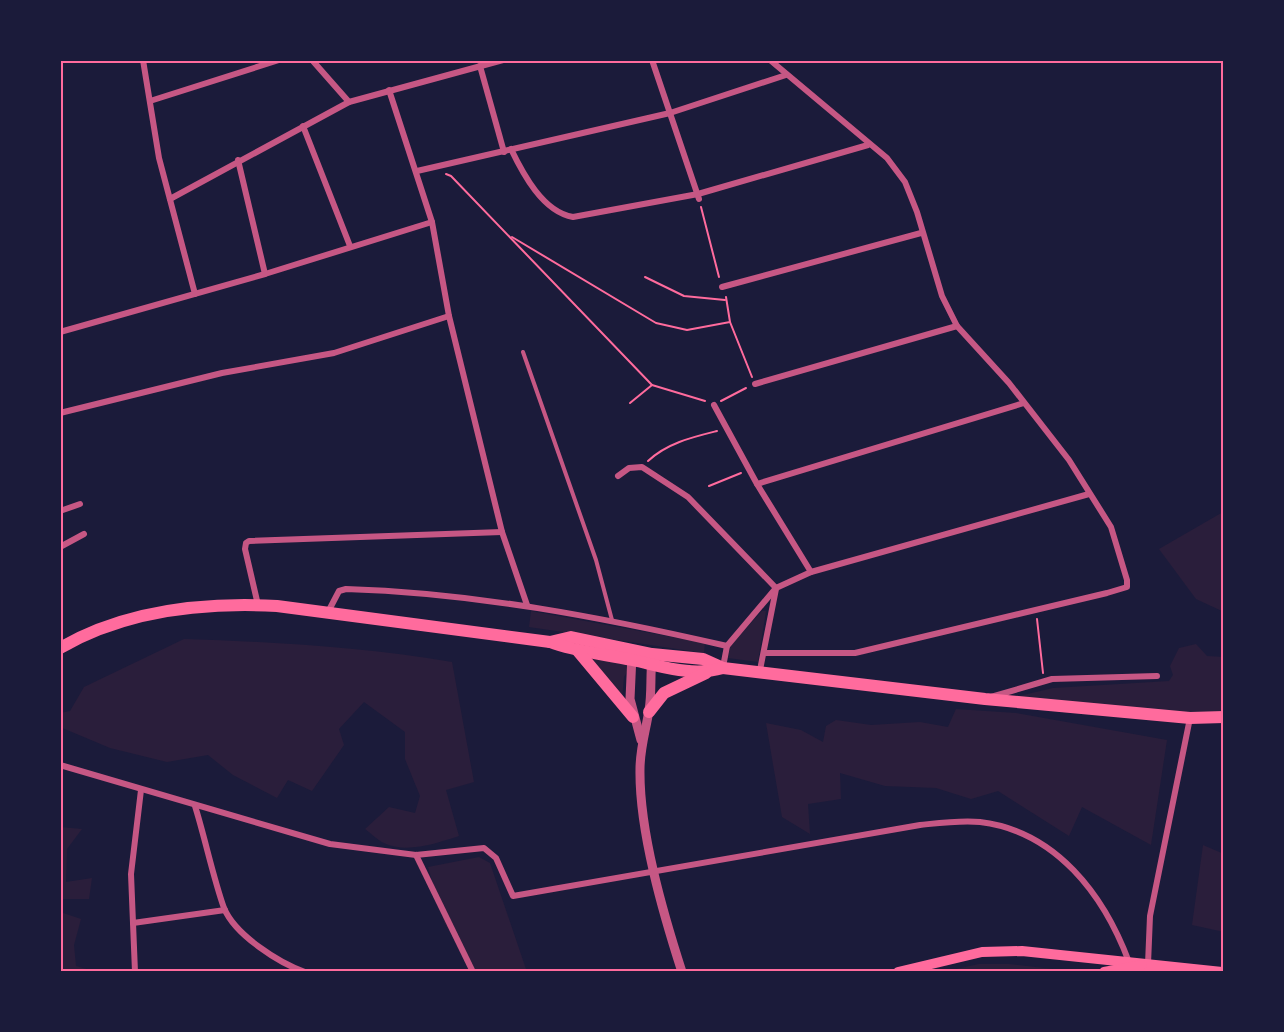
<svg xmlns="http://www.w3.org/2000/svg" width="1284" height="1032" font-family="'Sofia Sans Condensed',sans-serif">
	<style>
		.green { fill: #2a1e3b }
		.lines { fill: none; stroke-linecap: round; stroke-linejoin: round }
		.path { stroke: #ff6b9d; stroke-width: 2 }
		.service { stroke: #c65784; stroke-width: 4 }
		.minor { stroke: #c65784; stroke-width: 6 }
		.tertiary { stroke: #c65784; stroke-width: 9 }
		.secondary { stroke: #ff6b9d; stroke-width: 10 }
		.primary { stroke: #ff6b9d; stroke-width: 12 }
		.neatline { fill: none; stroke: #ff6b9d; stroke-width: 2 }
	</style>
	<rect width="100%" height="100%" fill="#1b1b3a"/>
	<g class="green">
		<polygon points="1223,512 1224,512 1224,612 1196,599 1159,549"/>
		<polygon points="531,611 705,643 704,653 529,627"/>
		<polygon points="762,611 766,611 758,662 728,658 730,646"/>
		<path d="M184 639C275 642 363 647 452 662L474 782 446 790 459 836C437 843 407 854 384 843 377 840 371 833 365 829L389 807 415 813 420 796 405 759V732L364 702 339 729 344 745 312 791 288 780 277 798 233 775 208 755 167 762 110 748 60 727V713L70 711 84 687Z"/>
		<polygon points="1196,644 1207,656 1224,657 1224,719 1019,696 1053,688 1169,681 1173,675 1170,666 1179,648"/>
		<polygon points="586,655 633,662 624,677 622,700"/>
		<polygon points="956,709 1016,713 1167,740 1151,845 1082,807 1069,836 998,791 971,799 936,788 885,786 840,773 841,799 808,804 810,834 782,817 766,723 801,730 823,742 826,726 836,720 871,725 920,722 948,727"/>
		<polygon points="60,827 82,829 67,849 66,882 92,878 89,899 61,899 60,912"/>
		<polygon points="1203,845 1224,854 1224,932 1192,925"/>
		<polygon points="479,857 490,863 527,972 473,972 444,922 428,867"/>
		<polygon points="60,912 81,919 74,945 76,966 97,972 60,972"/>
		<polygon points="979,964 1009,964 1079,972 943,972"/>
	</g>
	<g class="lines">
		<g class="path">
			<polyline points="446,174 451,176 652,385 705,401"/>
			<polyline points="701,207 719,277"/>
			<polyline points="512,237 656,323 687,330 730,322"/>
			<polyline points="645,277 684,296 725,300"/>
			<polyline points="726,297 730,322 752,377"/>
			<polyline points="721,401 746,388"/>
			<polyline points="630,403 652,385"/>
			<path d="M648 461C667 443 693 437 717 431"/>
			<polyline points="709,486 741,473"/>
			<polyline points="1037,619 1043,673"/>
		</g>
		<polyline class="service" points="523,352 596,560 612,620"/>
		<g class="minor">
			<polyline points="143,60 159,158 195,294"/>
			<polyline points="312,60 349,102"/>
			<polyline points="652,60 699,199"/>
			<polyline points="480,66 504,152"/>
			<polyline points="389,90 432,222 449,316 502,532 527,605"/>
			<polyline points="150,101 279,60"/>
			<polyline points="303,126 350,246"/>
			<path d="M511 149C523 174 543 212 573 217L698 194 868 145"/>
			<polyline points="238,160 265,274"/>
			<polyline points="417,171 670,113 786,75"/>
			<polyline points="170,199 349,102 503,60"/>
			<polyline points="722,287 921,233"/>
			<polyline points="60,332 265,274 432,222"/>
			<polyline points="755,384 957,326"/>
			<polyline points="714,405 757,484 811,572"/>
			<polyline points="60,413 222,373 334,353 449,316"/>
			<polyline points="618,476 629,468 642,467 688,497 776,588"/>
			<polyline points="757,484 1024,403"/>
			<polyline points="60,511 80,504"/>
			<polyline points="60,547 84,534"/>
			<polyline points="258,605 245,549 246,543 249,541 502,532"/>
			<path d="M328 612 339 591 346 589C475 593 601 617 727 646"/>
			<polyline points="765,653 855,653 1107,593 1127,587 1127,580 1111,527 1069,460 1009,383 957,326 942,296 917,212 905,182 887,158 770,60"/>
			<polyline points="723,667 727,646 776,588 811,572 1089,494"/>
			<polyline points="760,670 776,589"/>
			<polyline points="991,697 1052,679 1157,676"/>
			<path d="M60 765 330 844 416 855 484 848 496 858 513 896 920 825C939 823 960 820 980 822 1056 831 1104 895 1129 962"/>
			<path d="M195 806C205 838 213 877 224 908 235 935 279 963 305 972"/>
			<polyline points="416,855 473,972"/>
			<polyline points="133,923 225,910"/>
			<polyline points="1148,964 1150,916 1190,718"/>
			<polyline points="135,972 131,874 141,790"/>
		</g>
		<g class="tertiary">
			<polyline points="632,655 630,699 641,740"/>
			<path d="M652 659C650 676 652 693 649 710 646 730 640 748 640 769 639 831 663 913 682 972"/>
		</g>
		<g class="secondary">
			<polyline points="898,972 982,952 1022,951 1222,972"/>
			<polyline points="1104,972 1142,965"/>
		</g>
		<g class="primary">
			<polyline points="550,642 571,637 652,654 703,659 723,668 985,699 1190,718 1224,717"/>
			<path d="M60 648C126 610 202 602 277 606L550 642C576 652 604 654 632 660 662 666 691 677 723 668"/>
			<polyline points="577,650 633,717"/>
			<polyline points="649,712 664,693 706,673"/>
		</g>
	</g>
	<rect width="1284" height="1032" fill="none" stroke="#1b1b3a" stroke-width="123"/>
	<rect x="62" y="62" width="1160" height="908" class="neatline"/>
</svg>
